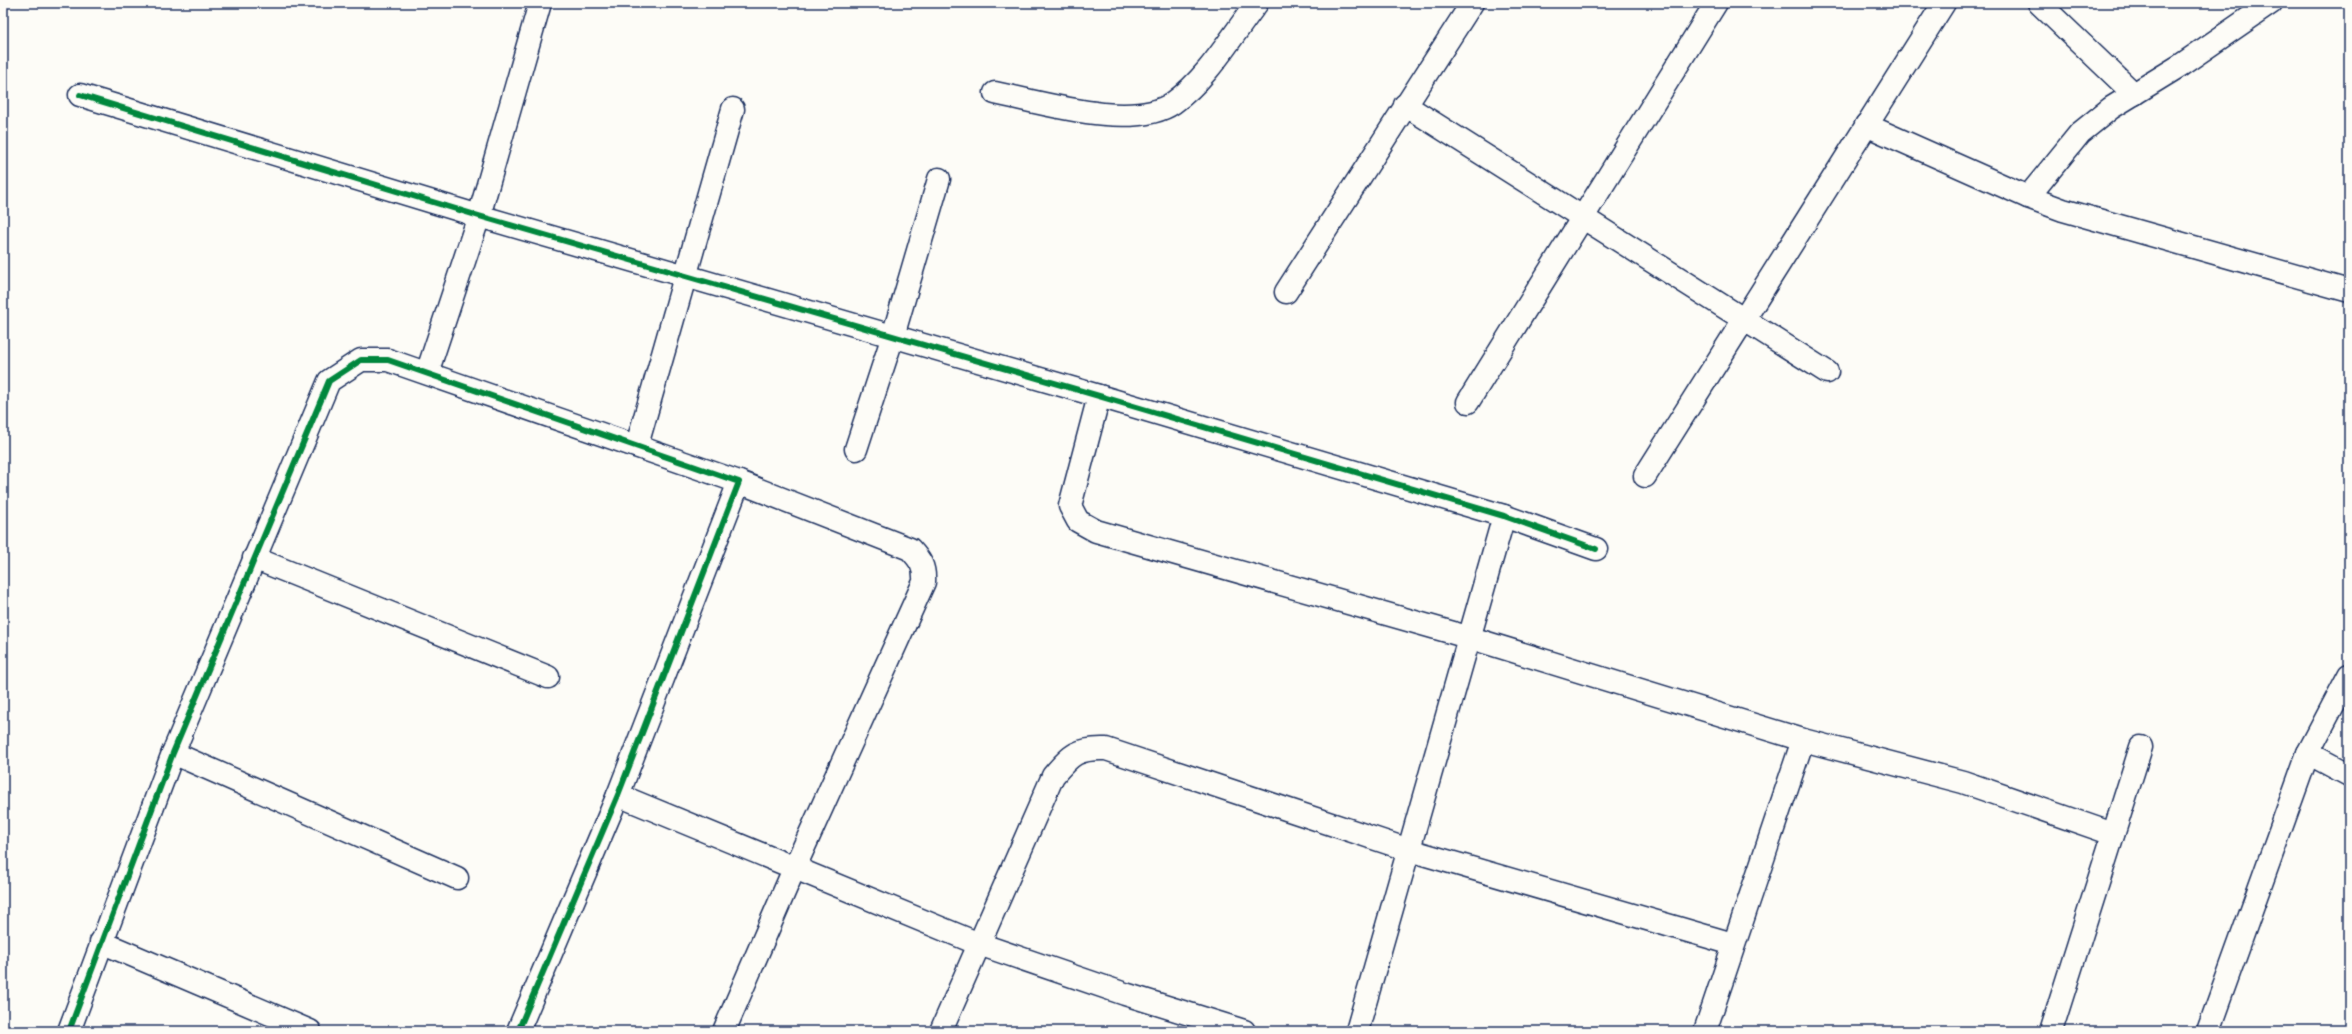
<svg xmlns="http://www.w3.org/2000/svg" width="2352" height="1034" font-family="'Shantell Sans',sans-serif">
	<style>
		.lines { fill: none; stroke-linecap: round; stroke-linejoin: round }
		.minor-casing { stroke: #1b2f5e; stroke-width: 25 }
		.minor { stroke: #fdfcf7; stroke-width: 22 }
		.cycleway-casing { stroke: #fdfcf7; stroke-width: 8 }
		.cycleway { stroke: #00873e; stroke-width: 6 }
	</style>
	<rect width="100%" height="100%" fill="#fdfcf7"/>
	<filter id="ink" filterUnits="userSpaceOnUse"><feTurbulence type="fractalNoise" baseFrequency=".025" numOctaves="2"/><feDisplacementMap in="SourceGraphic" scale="8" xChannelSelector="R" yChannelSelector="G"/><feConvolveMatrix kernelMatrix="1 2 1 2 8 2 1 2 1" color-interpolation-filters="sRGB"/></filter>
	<g filter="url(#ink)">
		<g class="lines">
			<g class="minor-casing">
				<g id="minor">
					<polyline points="2039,3 2134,94"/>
					<path d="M995 93C1040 102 1133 131 1173 103 1208 78 1231 37 1257 3"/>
					<polyline points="80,95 479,216 1099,396 1504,516 1596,549"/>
					<polyline points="1405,105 1827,372"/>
					<polyline points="1866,125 2028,197 2063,210 2349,291"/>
					<polyline points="2028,197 2080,133 2111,108 2181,65 2271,3"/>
					<polyline points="1286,292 1472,3"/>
					<polyline points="427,373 479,216 540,3"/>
					<polyline points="1099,396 1070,506 1078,521 1096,531 1471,638 1803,740 1963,782 2113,834"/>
					<polyline points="1468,402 1716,3"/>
					<polyline points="637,445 733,109"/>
					<polyline points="856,449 893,336 939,179"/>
					<polyline points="1645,476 1944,3"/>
					<polyline points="254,558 548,677"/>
					<polyline points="173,753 457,878"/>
					<polyline points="2308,753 2349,775"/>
					<polyline points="618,795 979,944 1125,994 1244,1031"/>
					<polyline points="101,942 310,1031"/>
					<polyline points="69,1031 173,753 329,381 361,360 388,360 739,482 618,795 518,1031"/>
					<path d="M724 1031 794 869 924 582C925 566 920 560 910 549L739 482"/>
					<path d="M941 1031 1053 776C1071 754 1078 748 1106 749L1409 850 1733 944"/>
					<polyline points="1357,1031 1504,516"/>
					<polyline points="1705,1031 1803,740"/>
					<polyline points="2051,1031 2141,747"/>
					<polyline points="2208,1031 2308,753 2349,675"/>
				</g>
			</g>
			<use href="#minor" class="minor"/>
			<g class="cycleway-casing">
				<g id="cycleway">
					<polyline points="80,95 479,216 1099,396 1504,516 1596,549"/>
					<polyline points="69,1031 173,753 329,381 361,360 388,360 739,482 618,795 518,1031"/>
				</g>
			</g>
			<use href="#cycleway" class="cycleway"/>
		</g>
	</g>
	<rect width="2352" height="1034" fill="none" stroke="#fdfcf7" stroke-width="16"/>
	<rect x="8" y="8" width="2336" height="1018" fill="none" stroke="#1b2f5e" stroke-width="1.5" filter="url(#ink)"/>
</svg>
